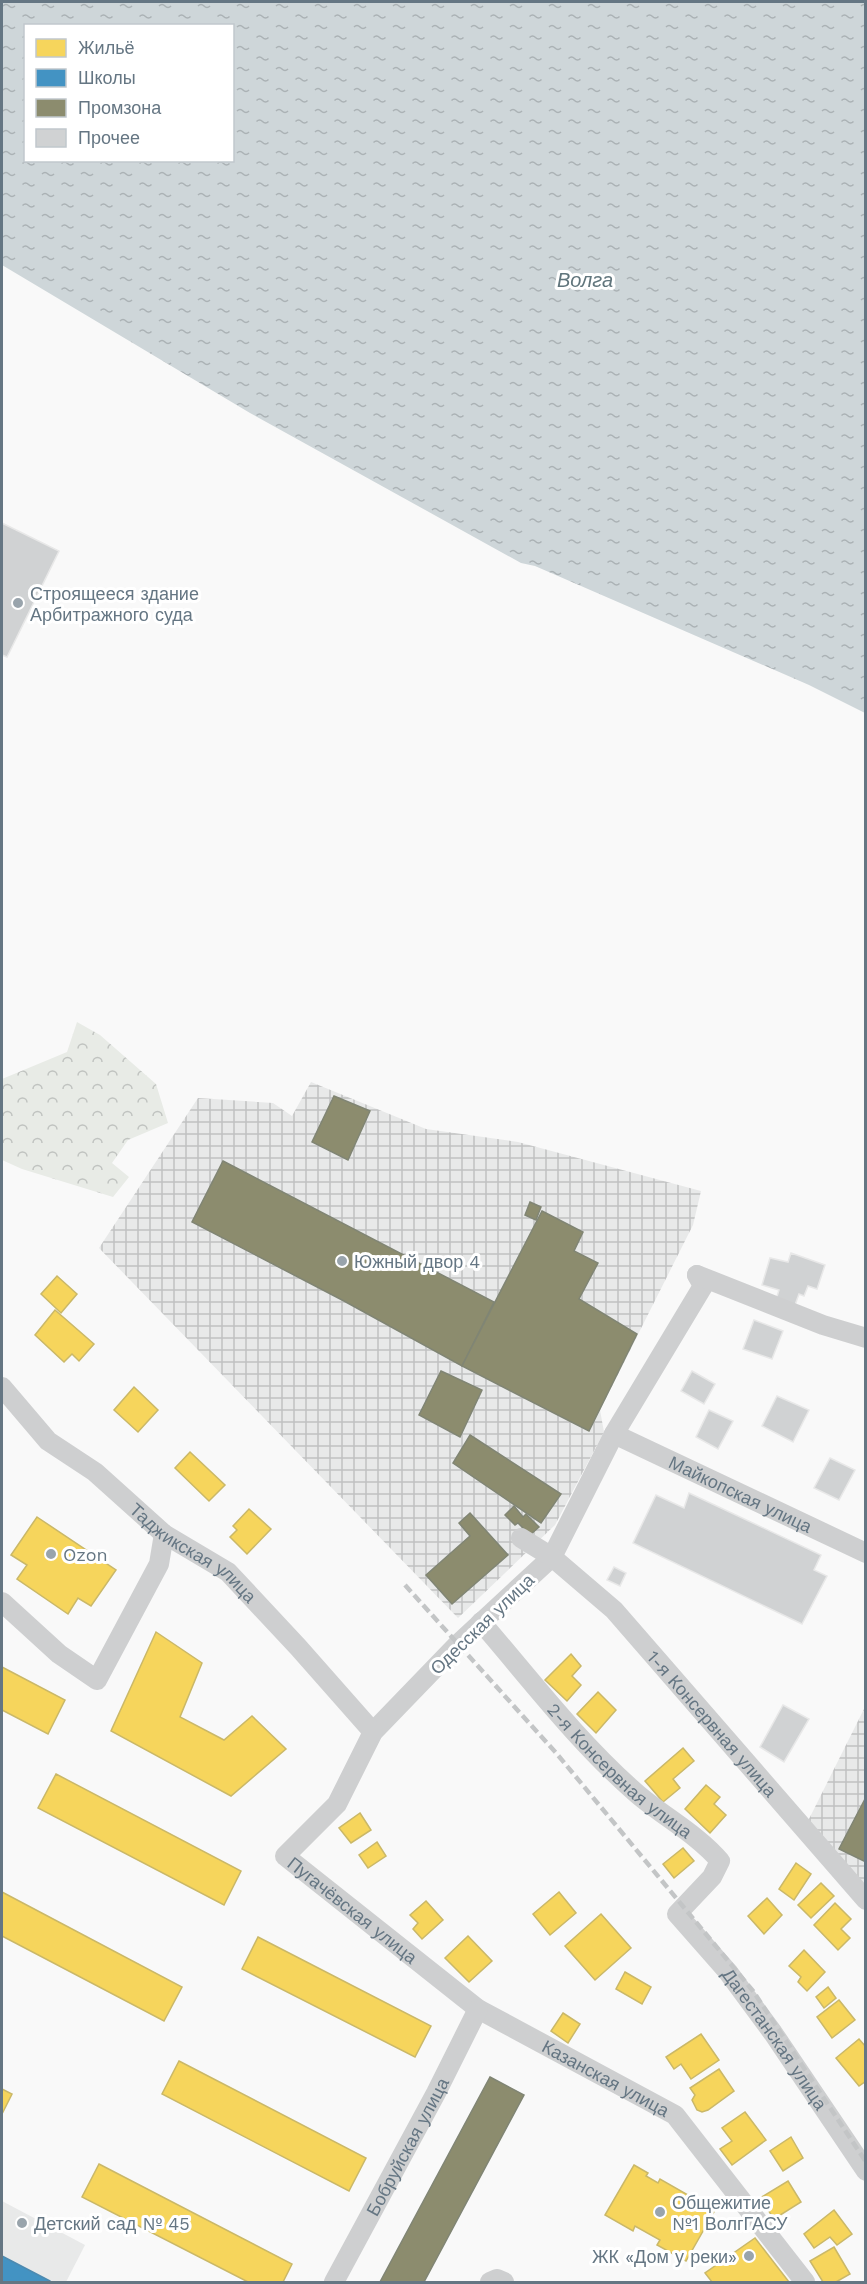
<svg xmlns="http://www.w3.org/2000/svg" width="867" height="2284" font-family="'Work Sans',sans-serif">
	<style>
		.built { fill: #e8e9e9 }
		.industrial { fill: url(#industrial-grid) }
		.forest { fill: url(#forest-crowns) }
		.water { fill: url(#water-ripples); fill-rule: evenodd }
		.homes { fill: #f6d55c; stroke: #cab868; stroke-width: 1.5 }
		.schools { fill: #4393c3; stroke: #4d8ab0; stroke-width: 1.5 }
		.industry { fill: #8c8c6e; stroke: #808574; stroke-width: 1.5 }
		.building { fill: #d0d2d3; stroke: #e8e8e8; stroke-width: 1.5 }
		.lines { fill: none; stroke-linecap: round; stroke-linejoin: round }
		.minor { stroke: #cecfd0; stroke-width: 20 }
		.rail { stroke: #c3c5c6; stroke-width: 4.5; stroke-dasharray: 9 4.5; stroke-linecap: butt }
		.poi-dot { fill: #99a4ac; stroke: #fff; stroke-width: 2 }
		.labels { text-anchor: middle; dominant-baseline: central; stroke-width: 6; stroke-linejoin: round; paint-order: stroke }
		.poi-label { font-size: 18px; fill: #657683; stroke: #fff; text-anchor: start }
		.street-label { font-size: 18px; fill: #657683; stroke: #fff }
		.water-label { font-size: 20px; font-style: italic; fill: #60757c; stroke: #fff }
	</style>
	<defs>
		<pattern id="industrial-grid" width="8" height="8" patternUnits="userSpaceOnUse" patternTransform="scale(1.5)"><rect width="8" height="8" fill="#e8e9e9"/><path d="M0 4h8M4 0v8" fill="none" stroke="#c0c1c2"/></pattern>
		<pattern id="forest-crowns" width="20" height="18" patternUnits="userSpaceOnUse" patternTransform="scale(1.5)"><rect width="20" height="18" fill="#e8ebe6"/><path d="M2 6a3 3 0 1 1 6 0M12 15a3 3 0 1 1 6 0" fill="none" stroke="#c0c3c0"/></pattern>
		<pattern id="water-ripples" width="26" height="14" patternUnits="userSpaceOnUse" patternTransform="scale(1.5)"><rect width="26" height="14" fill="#ced6d9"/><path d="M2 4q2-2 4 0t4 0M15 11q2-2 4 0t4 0" fill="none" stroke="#abb2b5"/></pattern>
	</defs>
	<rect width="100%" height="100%" fill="#f9f9f9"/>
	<polygon class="built" points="2,2201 85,2245 66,2282 2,2282"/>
	<g class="industrial">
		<polygon points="311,1082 426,1129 518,1142 701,1191 693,1225 600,1410 604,1432 555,1525 458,1618 99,1248 198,1098 273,1103 292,1116"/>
		<polygon points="865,1707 865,1884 834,1853 808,1821"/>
	</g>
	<polygon class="forest" points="77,1022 100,1035 156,1084 168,1123 128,1140 112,1163 129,1177 113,1197 22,1169 2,1160 2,1079 67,1052"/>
	<path class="water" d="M2 2H865V713L809 685 535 566 521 563 250 413 2 265ZM26 26H232V160H26Z"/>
	<g class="homes">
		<polygon points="57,1276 77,1294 61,1313 41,1294"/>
		<polygon points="55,1310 94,1344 79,1361 72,1354 64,1362 35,1335"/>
		<polygon points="134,1387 158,1410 138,1432 114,1410"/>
		<polygon points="190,1452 225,1485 209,1501 175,1468"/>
		<polygon points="249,1509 271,1529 247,1554 230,1537 237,1530 233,1526"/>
		<polygon points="37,1517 116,1570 91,1606 78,1598 68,1614 17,1579 27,1565 11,1555"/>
		<polygon points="156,1632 202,1663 180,1717 224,1740 252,1716 286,1749 231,1796 111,1731"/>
		<polygon points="571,1654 581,1666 572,1676 581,1685 567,1701 545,1680"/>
		<polygon points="2,1667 65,1700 48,1734 2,1710"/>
		<polygon points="598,1692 616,1710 596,1733 577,1714"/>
		<polygon points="683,1748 694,1761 673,1779 680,1788 663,1802 645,1781"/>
		<polygon points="56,1774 241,1871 224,1905 38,1808"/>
		<polygon points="706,1785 720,1797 714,1804 726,1815 710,1833 685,1809"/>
		<polygon points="360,1813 371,1830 351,1843 339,1828"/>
		<polygon points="377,1842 386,1856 368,1868 359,1855"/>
		<polygon points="683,1848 694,1861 674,1878 663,1864"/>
		<polygon points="796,1863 811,1874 794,1900 779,1889"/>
		<polygon points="821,1883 834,1896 811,1918 798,1905"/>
		<polygon points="2,1892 182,1987 164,2021 2,1936"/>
		<polygon points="559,1892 576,1913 550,1935 533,1914"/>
		<polygon points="767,1898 782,1915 764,1934 748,1916"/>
		<polygon points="426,1901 443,1920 422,1939 413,1929 418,1923 410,1915"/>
		<polygon points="835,1903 851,1919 841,1929 850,1938 838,1950 814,1925"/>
		<polygon points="601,1914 631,1948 595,1980 565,1946"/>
		<polygon points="468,1936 492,1961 469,1982 445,1958"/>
		<polygon points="258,1937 431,2026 415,2057 242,1969"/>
		<polygon points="804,1950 825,1972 807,1991 798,1982 801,1977 789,1966"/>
		<polygon points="625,1972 651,1987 642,2004 616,1989"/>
		<polygon points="828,1987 836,1998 824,2008 816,1997"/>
		<polygon points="839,2000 855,2020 832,2038 817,2017"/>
		<polygon points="563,2013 580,2024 568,2043 551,2031"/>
		<polygon points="701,2034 719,2060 691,2079 681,2064 674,2069 666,2057"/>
		<polygon points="859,2039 866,2047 866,2081 859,2086 836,2058"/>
		<polygon points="179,2061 366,2158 349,2191 162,2094"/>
		<polygon points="719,2069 734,2091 708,2110 702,2112 697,2110 692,2100 695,2095 690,2088"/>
		<polygon points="2,2089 12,2094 2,2114"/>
		<polygon points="745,2112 766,2140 732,2165 720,2149 732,2141 722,2128"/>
		<polygon points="791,2137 803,2158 783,2171 770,2151"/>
		<polygon points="99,2164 292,2264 283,2282 248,2282 82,2197"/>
		<polygon points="634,2165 648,2173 646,2176 658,2183 660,2179 688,2195 686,2199 697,2206 700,2201 715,2210 686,2261 657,2245 660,2240 635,2226 633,2231 605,2215"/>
		<polygon points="788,2181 801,2202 774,2219 760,2198"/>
		<polygon points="834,2210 852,2234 837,2245 830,2237 814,2248 804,2234"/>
		<polygon points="755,2238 789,2282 712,2282 705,2273"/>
		<polygon points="834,2247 850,2274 836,2282 823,2282 810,2261"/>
	</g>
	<polygon class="schools" points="2,2256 50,2281 50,2282 2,2282"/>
	<g class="industry">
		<polygon points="334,1096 370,1111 348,1160 312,1142"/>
		<polygon points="223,1161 494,1302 462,1366 344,1301 192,1222"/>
		<polygon points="530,1202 541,1207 536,1220 525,1215"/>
		<polygon points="542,1211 583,1232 574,1251 598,1263 579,1299 637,1334 589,1431 462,1366"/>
		<polygon points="441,1371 482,1390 460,1437 419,1415"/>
		<polygon points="470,1435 561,1494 541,1523 453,1463"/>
		<polygon points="514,1506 523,1517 526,1514 539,1527 530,1535 518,1523 515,1525 505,1515"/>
		<polygon points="470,1513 508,1555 452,1604 426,1575 470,1536 459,1523"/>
		<polygon points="866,1797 866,1862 839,1849"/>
		<polygon points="490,2077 524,2095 424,2282 380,2282"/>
	</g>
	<g class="building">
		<polygon points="2,523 59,551 7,657 2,655"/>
		<polygon points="791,1253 825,1265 817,1289 808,1286 804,1296 799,1294 795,1305 776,1300 779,1290 762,1285 770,1258 788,1262"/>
		<polygon points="754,1320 783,1331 772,1359 743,1349"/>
		<polygon points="692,1371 715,1384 704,1404 681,1391"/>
		<polygon points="777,1396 809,1410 793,1442 762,1426"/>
		<polygon points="709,1410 733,1421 718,1449 696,1437"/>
		<polygon points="830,1458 855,1470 839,1500 814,1488"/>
		<polygon points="689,1493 821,1555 814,1570 827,1576 802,1624 633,1543 656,1495 684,1508"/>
		<polygon points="614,1567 626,1573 620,1586 607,1580"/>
		<polygon points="783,1705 809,1719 784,1762 760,1747"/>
	</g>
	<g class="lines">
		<g class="minor">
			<path id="s1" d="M697 1275 703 1286 614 1434 552 1557 458 1644 373 1732 337 1804 285 1856 478 2009 675 2115 805 2282"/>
			<polyline points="697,1275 823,1325 866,1338"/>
			<path id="s2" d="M2 1387 48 1441 95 1472 164 1534 228 1572 298 1647 373 1732"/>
			<path id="s3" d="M614 1434 866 1553"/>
			<path id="s4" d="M521 1538 552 1557 614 1610 866 1900"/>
			<polyline points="2,1602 59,1654 97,1680 159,1564 164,1534"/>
			<path id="s5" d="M481 1622C531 1680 577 1741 635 1792 662 1816 696 1833 720 1861L712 1877 677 1914 728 1972 773 2033 866 2171"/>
			<path id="s6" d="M334 2282 436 2093 478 2009"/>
			<polyline points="490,2282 497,2279 504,2282"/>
		</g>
		<polyline class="rail" points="405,1585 557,1754 753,1991 866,2162"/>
	</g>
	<g class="poi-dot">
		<circle cx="18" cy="603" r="6"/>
		<circle cx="342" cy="1261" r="6"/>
		<circle cx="51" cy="1554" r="6"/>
		<circle cx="660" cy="2212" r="6"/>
		<circle cx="22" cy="2223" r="6"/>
		<circle cx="749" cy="2256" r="6"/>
	</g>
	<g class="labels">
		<g class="poi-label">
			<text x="30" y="593">Строящееся здание<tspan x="30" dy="21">Арбитражного суда</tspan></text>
			<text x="354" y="1261">Южный двор 4</text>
			<text x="63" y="1554">Ozon</text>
			<text x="672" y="2202">Общежитие<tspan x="672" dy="21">№1 ВолгГАСУ</tspan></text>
			<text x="34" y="2223">Детский сад № 45</text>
			<text x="737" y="2256" text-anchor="end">ЖК «Дом у реки»</text>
		</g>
		<g class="street-label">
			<text stroke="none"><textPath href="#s3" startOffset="140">Майкопская улица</textPath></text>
			<text stroke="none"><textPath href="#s2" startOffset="255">Таджикская улица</textPath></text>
			<text transform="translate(482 1624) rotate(-44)">Одесская улица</text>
			<text stroke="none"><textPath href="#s4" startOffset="268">1-я Консервная улица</textPath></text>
			<text stroke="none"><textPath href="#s5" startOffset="204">2-я Консервная улица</textPath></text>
			<text stroke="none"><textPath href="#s1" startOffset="814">Пугачёвская улица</textPath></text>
			<text stroke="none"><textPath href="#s5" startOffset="567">Дагестанская улица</textPath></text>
			<text stroke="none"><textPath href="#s1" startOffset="1119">Казанская улица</textPath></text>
			<text stroke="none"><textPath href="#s6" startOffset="154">Бобруйская улица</textPath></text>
		</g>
		<g class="water-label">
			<text x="585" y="280">Волга</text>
		</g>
	</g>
	<rect width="867" height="2284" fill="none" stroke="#657683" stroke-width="6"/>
	<rect x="24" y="24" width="210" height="138" fill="#ffffff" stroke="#c1c8cd" stroke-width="1.5"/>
	<rect x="36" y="39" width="30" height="18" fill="#f6d55c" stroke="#c1c8cd" stroke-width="1.5"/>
	<text x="78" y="54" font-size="18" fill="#657683">Жильё</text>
	<rect x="36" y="69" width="30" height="18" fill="#4393c3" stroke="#c1c8cd" stroke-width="1.5"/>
	<text x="78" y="84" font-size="18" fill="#657683">Школы</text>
	<rect x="36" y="99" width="30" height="18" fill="#8c8c6e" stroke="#c1c8cd" stroke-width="1.5"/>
	<text x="78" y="114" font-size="18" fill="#657683">Промзона</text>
	<rect x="36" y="129" width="30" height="18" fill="#d0d2d3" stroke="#c1c8cd" stroke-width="1.5"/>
	<text x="78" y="144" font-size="18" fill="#657683">Прочее</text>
</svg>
